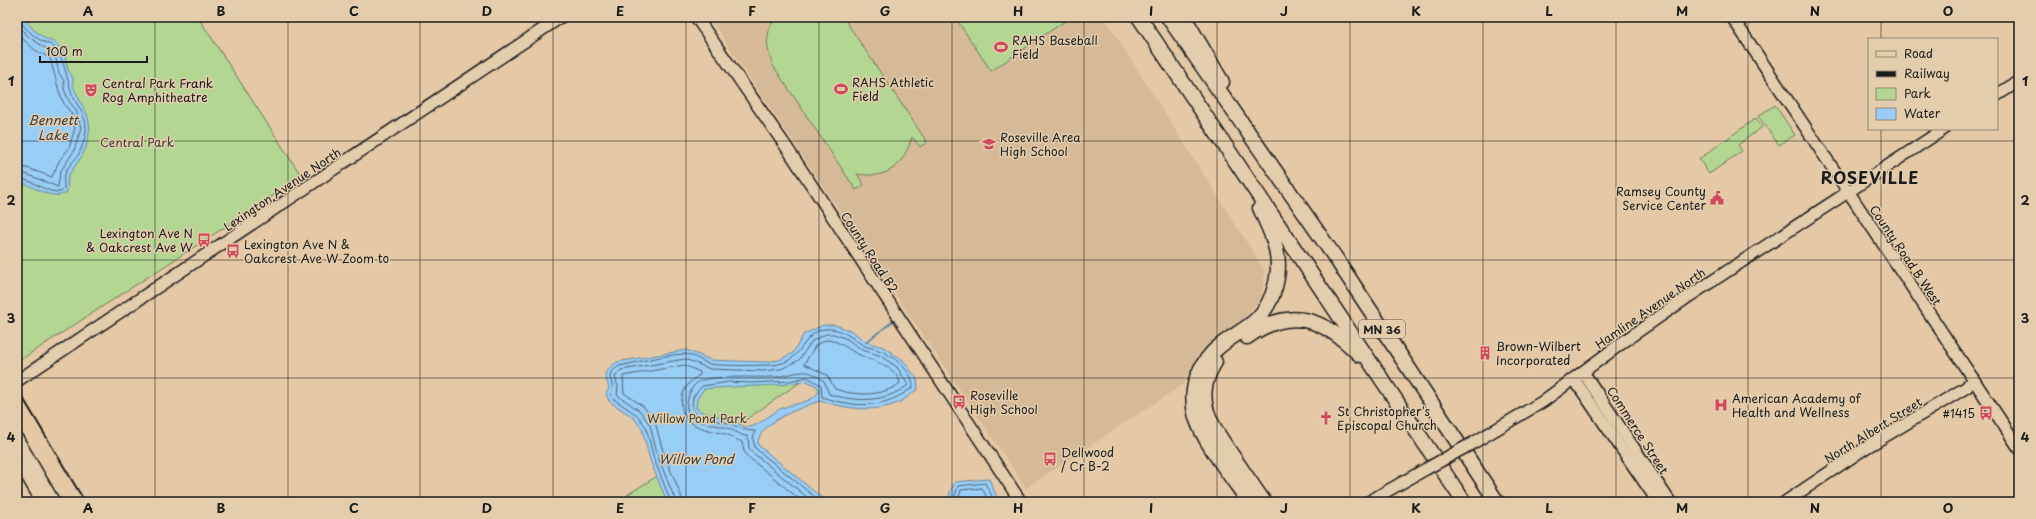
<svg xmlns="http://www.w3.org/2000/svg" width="2036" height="519" font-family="'Playpen Sans',sans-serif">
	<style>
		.built { fill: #d6ba98 }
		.green { fill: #b3d792; stroke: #687a57 }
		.water { fill: #98cdf6; stroke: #66869f; fill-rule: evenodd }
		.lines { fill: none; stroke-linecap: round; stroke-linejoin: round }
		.shore { stroke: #4e6373; stroke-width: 1 }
		.stream { stroke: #66869f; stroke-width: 2 }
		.secondary-casing { stroke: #1c1c1c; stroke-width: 14 }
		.highway-casing { stroke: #1c1c1c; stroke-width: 17 }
		.secondary { stroke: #e4cdad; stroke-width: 11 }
		.highway { stroke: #e4cdad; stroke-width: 14 }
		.rail { stroke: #1c1c1c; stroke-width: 2 }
		.secondary-bridge-casing { stroke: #1c1c1c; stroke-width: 14; stroke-linecap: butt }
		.secondary-bridge { stroke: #e4cdad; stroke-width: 11 }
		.grid { fill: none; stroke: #1c1c1c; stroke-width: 1; stroke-opacity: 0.55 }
		.labels { text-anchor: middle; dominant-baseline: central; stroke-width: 3; stroke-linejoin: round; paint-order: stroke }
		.shield { fill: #e4cdad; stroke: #585148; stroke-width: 1 }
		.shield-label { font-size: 11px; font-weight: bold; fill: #1c1c1c }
		.poi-label { font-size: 12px; fill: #1c1c1c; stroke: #e4cdad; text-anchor: start }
		.park-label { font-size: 12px; fill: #3a4134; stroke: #e4cdad }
		.street-label { font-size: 12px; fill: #1c1c1c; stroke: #e4cdad }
		.water-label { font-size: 13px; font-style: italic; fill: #353f48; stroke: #e4cdad }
		.district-label { font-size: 16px; font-weight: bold; letter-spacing: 1px; fill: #1c1c1c; stroke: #e4cdad }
		.neatline { fill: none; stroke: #1c1c1c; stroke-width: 1.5 }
		.grid-label { font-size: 13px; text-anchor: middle; font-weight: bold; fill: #1c1c1c }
	</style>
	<rect width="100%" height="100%" fill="#e5c9a6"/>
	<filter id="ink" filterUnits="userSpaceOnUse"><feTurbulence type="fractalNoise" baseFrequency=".025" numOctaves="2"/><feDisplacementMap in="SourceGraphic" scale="8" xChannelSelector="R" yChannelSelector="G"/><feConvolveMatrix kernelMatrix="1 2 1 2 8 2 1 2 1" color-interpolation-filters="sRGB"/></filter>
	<g filter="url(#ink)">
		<polygon class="built" points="709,17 1104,17 1265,271 1262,296 1244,320 1199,353 1184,384 1026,488"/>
		<g class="green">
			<polygon points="17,17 198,17 302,177 17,362"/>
			<path d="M776 17H843L927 142 920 147 912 137C902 167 889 179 857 174L864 185 856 190 774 67C766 50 764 33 776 17Z"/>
			<polygon points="955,17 1071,17 991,71"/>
			<polygon points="1775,105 1795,135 1779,145 1758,116"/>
			<polygon points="1756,118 1762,127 1738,145 1742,151 1709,174 1699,159"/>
			<polygon points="806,378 731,430 781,502 632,502 627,495 681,461 637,392"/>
		</g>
		<g class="water">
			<path d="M17 17 24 19 34 30 44 38 54 42 64 51 68 70 73 78V86L88 117 90 129 86 147 82 156 68 176 67 192C53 203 33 184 17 182Z"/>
			<path d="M823 325H835L852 331 866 342 883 347 903 360 917 379 918 389C912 393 906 399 900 402 874 414 846 408 820 401 802 407 756 423 758 445L827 502H667L650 460 642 429 634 418 609 401 606 394 609 388C604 375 605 370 617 362L686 350 711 360 764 362 779 360 793 353 804 334ZM807 381 818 387 819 391C812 404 794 403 782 408 773 412 758 426 750 427 744 428 739 423 733 421 721 415 707 417 696 408L697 399 704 389C739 385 773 388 807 381Z"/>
			<polygon points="989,479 999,502 949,502 950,492 955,482"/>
		</g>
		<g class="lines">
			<g class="shore">
				<polyline points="17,25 29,37 55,55 59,73 64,81 64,89 69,101 76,110 81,128 74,151 60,172 58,187 26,174 17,173"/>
				<polyline points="17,34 35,50 50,58 59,91 64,104 71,113 75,128 69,148 59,161 52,177 27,168 17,167"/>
				<path d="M17 178C32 179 47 194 61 192L64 189C64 184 63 178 65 174 67 166 75 161 79 154 82 147 87 134 86 127 85 114 78 107 73 96 67 83 64 54 53 46 50 44 46 43 42 41 35 37 20 26 20 17"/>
				<path d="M826 340C841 340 847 350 860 355 874 362 896 366 900 383 883 397 855 396 835 389L827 375 804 364 816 345Z"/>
				<path d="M671 502 654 459 646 427 637 415 612 398 611 394 613 387 610 378 611 372 619 366C640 362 663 355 684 354 693 354 702 362 710 364 719 366 770 366 779 364 803 359 804 331 825 329 841 327 851 338 863 345 868 348 875 348 881 351 893 356 914 372 913 387 885 409 855 408 822 397L821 385 807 377 790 381 750 383 729 382 702 386 693 397 692 407C696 421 720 420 731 424 740 428 745 431 755 431L753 439 755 448 821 502"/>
				<path d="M676 502 658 457 650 425 640 411 617 395 618 387 615 377 621 370 685 359 710 369 763 371 781 369 799 360 812 341 826 334H834L847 339 862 350 879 355 897 367 908 385C885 403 856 402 829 394L824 381C820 378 813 373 808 372 799 371 784 376 774 377 757 378 714 375 700 381 690 386 686 400 687 410 695 426 716 423 730 429 736 432 741 435 748 437L749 448 752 452 813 502"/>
				<path d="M682 502 681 495 664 455 655 422 644 407 624 393 623 376 684 365 700 372V375C692 379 683 388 682 398 678 427 703 428 725 434 731 435 736 440 742 442L744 451 747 456 803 502"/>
				<polyline points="953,502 958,486 985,483 995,502"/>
				<polyline points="958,502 961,490 982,488 989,502"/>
			</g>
			<polyline class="stream" points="866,342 892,322 893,317"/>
			<g class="secondary-casing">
				<g id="secondary">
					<polyline points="696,17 787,148 1021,502"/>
					<polyline points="1732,17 2019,448"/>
					<polyline points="1997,95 2019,81"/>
					<polyline points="1583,372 1670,502"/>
					<polyline points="1574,379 1658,502"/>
					<polyline points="17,381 561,17"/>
					<polyline points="17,438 54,502"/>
					<polyline points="1473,443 1542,402 1630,337 1688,297 1944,129"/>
					<polyline points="17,459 42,502"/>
					<polyline points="1368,502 1426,469"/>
					<polyline points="1785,502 1867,447 1967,387 1973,378"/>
				</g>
			</g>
			<g class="highway-casing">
				<g id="highway">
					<polyline points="1139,17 1464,502"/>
					<polyline points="1168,17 1337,260 1497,502"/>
					<polyline points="1184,17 1222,82"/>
					<path d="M1247 337C1292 305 1324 319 1360 355"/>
					<path d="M1215 362C1192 398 1210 423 1231 454 1242 470 1253 486 1264 502"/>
					<path d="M1249 502C1234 480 1203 441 1196 417 1188 389 1199 362 1221 345 1232 336 1245 330 1256 320 1270 306 1278 286 1278 265 1278 245 1268 226 1260 208"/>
				</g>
			</g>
			<use href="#secondary" class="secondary"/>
			<use href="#highway" class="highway"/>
			<polyline class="rail" points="17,388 85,502"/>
			<g class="secondary-bridge-casing">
				<polyline id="secondary-bridge" points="1426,469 1473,443"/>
			</g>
			<use href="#secondary-bridge" class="secondary-bridge"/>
		</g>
	</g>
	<path class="grid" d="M155 17V502M288 17V502M420 17V502M553 17V502M686 17V502M819 17V502M952 17V502M1084 17V502M1217 17V502M1350 17V502M1483 17V502M1616 17V502M1748 17V502M1881 17V39M1881 129V502M17 141H2019M17 260H2019M17 378H2019"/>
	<defs>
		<g id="stadium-bare" transform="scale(1.08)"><path d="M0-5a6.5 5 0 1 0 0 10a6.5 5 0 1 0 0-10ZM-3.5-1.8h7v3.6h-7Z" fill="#d1495b" stroke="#e4cdad" stroke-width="2.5" paint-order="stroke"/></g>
		<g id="theatre-bare" transform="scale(1.08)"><path d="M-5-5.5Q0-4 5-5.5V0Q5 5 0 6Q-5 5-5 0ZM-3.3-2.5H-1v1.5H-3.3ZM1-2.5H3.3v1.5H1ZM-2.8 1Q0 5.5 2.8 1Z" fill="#d1495b" stroke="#e4cdad" stroke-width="2.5" paint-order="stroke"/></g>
		<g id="school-bare" transform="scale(1.08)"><path d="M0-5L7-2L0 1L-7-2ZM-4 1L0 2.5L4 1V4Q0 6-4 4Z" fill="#d1495b" stroke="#e4cdad" stroke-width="2.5" paint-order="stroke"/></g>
		<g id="civic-bare" transform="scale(1.08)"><path d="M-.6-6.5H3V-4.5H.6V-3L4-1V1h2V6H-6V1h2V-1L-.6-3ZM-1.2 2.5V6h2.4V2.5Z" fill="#d1495b" stroke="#e4cdad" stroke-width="2.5" paint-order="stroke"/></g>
		<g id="bus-bare" transform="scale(1.08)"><path d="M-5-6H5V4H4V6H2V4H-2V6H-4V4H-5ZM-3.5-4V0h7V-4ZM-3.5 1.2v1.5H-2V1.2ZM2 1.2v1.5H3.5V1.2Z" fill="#d1495b" stroke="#e4cdad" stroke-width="2.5" paint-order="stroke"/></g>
		<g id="building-bare" transform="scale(1.08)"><path d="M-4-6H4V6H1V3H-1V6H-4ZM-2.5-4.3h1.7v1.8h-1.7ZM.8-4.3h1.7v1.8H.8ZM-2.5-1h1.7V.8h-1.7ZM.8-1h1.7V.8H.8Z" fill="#d1495b" stroke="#e4cdad" stroke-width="2.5" paint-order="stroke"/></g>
		<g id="hospital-bare" transform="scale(1.08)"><path d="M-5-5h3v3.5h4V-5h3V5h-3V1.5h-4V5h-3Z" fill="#d1495b" stroke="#e4cdad" stroke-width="2.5" paint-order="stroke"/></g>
		<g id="church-bare" transform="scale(1.08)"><path d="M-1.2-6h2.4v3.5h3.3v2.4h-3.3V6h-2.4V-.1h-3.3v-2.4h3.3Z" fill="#d1495b" stroke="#e4cdad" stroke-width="2.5" paint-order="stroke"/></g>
	</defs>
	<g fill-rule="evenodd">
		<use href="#stadium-bare" x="1001" y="47"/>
		<use href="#stadium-bare" x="841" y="89"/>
		<use href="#theatre-bare" x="91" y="90"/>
		<use href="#school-bare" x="989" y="144"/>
		<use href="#civic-bare" x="1717" y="198"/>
		<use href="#bus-bare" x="204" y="240"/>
		<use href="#bus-bare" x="233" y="251"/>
		<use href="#building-bare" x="1485" y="353"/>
		<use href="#bus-bare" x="959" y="402"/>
		<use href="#hospital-bare" x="1721" y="405"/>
		<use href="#bus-bare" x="1986" y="413"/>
		<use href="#church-bare" x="1326" y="418"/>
		<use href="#bus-bare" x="1050" y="459"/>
	</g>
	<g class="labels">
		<rect class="shield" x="1359" y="320" width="46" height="18" rx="3"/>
		<g class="shield-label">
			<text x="1382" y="329">MN 36</text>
		</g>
		<g class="poi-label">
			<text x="1012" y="40">RAHS Baseball<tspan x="1012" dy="14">Field</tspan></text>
			<text x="852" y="82">RAHS Athletic<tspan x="852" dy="14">Field</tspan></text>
			<text x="102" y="83">Central Park Frank<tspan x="102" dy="14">Rog Amphitheatre</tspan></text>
			<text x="1000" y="137">Roseville Area<tspan x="1000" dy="14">High School</tspan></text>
			<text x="1706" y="191" text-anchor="end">Ramsey County<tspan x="1706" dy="14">Service Center</tspan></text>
			<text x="193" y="233" text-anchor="end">Lexington Ave N<tspan x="193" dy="14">&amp; Oakcrest Ave W</tspan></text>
			<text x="244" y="244">Lexington Ave N &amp;<tspan x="244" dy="14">Oakcrest Ave W Zoom to</tspan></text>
			<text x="1496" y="346">Brown-Wilbert<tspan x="1496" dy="14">Incorporated</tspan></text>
			<text x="970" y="395">Roseville<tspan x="970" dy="14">High School</tspan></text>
			<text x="1732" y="398">American Academy of<tspan x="1732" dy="14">Health and Wellness</tspan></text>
			<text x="1337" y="411">St Christopher's<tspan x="1337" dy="14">Episcopal Church</tspan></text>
			<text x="1975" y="413" text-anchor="end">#1415</text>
			<text x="1061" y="452">Dellwood<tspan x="1061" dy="14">/ Cr B-2</tspan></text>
		</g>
		<g class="park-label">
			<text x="137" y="142">Central Park</text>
			<text x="697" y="418">Willow Pond Park</text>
		</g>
		<g class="street-label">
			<text transform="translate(282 189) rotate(-34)">Lexington Avenue North</text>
			<text transform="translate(870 252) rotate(57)">County Road B2</text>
			<text transform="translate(1906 255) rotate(56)">County Road B West</text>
			<text transform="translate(1650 308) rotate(-35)">Hamline Avenue North</text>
			<text transform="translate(1638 430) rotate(57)">Commerce Street</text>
			<text transform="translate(1873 430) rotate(-32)">North Albert Street</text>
		</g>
		<g class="water-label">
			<text x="53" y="119">Bennett<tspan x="53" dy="15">Lake</tspan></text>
			<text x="696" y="458">Willow Pond</text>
		</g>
		<g class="district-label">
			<text x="1870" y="177">ROSEVILLE</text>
		</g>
	</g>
	<rect width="2036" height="519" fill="none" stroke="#e4cdad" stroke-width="44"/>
	<rect x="1868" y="38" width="130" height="92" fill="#e4cdad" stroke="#948673"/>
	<rect x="1876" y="51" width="20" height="6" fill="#e4cdad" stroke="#948673"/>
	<text x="1904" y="58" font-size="12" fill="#1c1c1c">Road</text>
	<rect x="1876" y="71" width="20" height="6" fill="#1c1c1c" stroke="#948673"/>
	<text x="1904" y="78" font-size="12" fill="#1c1c1c">Railway</text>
	<rect x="1876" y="88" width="20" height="12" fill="#b3d792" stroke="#948673"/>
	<text x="1904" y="98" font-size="12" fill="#1c1c1c">Park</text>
	<rect x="1876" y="108" width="20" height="12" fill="#98cdf6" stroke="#948673"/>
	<text x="1904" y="118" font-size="12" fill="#1c1c1c">Water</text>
	<path d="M40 56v6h107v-6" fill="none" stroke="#1c1c1c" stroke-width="2"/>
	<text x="46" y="56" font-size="12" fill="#1c1c1c" stroke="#e4cdad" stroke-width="3" paint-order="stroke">100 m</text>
	<rect x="22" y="22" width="1992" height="475" class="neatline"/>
	<g class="grid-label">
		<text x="88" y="16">A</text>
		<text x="221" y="16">B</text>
		<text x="354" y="16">C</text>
		<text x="487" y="16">D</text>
		<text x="620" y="16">E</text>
		<text x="752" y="16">F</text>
		<text x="885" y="16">G</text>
		<text x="1018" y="16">H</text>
		<text x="1151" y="16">I</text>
		<text x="1284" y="16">J</text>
		<text x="1416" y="16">K</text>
		<text x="1549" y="16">L</text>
		<text x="1682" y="16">M</text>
		<text x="1815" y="16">N</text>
		<text x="1948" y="16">O</text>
		<text x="11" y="86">1</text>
		<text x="2025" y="86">1</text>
		<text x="11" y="205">2</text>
		<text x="2025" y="205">2</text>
		<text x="11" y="323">3</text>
		<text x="2025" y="323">3</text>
		<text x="11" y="442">4</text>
		<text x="2025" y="442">4</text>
		<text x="88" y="513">A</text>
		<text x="221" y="513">B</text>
		<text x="354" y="513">C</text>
		<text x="487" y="513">D</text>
		<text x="620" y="513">E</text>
		<text x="752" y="513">F</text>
		<text x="885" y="513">G</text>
		<text x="1018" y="513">H</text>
		<text x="1151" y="513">I</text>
		<text x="1284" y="513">J</text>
		<text x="1416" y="513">K</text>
		<text x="1549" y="513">L</text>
		<text x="1682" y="513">M</text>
		<text x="1815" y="513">N</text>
		<text x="1948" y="513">O</text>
	</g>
</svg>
